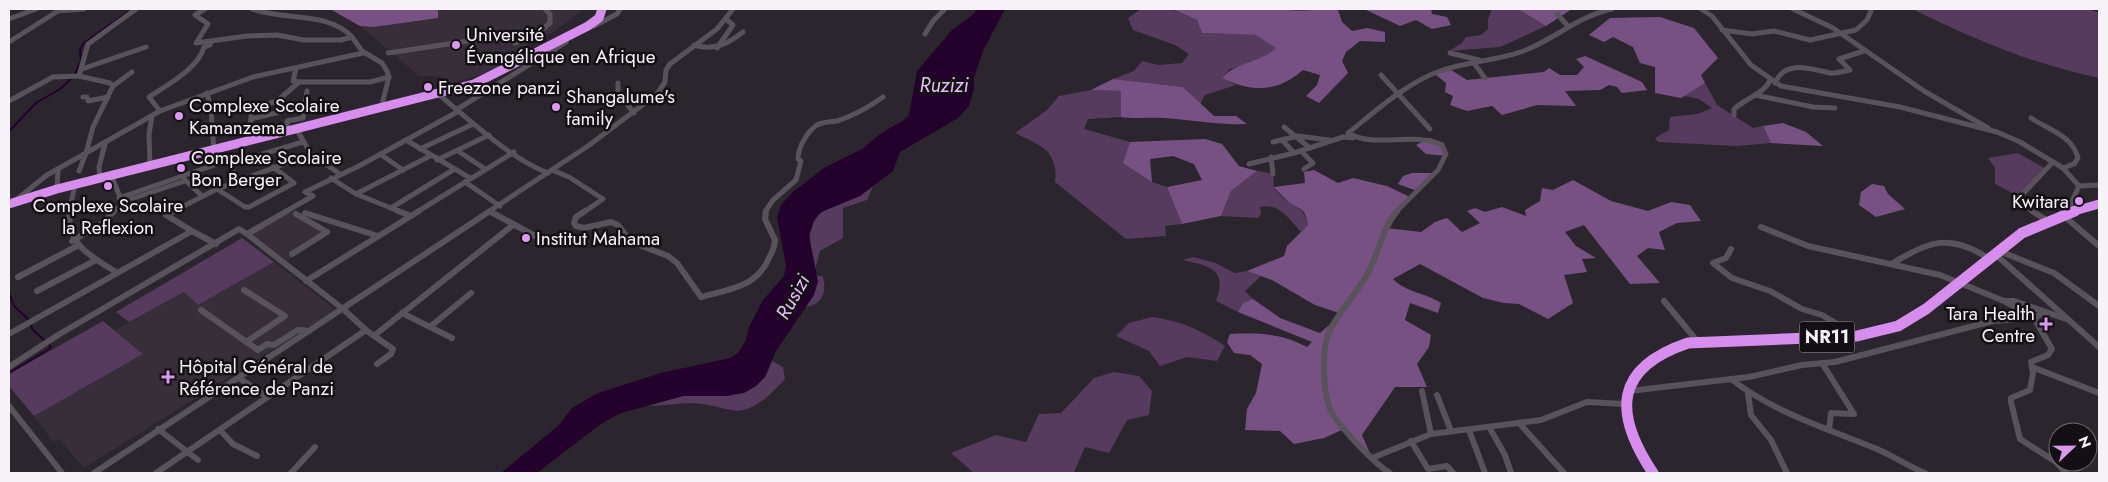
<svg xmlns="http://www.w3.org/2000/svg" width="2108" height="482" font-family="Jost,sans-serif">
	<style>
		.built { fill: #372e3a }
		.green { fill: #563b5e }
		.forest { fill: #785184 }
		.water { fill: #24002d }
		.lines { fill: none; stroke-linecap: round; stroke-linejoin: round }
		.stream { stroke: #24002d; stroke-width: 2 }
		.street-far1 { stroke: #58535a; stroke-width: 5 }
		.street { stroke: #58535a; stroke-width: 6 }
		.highway-far1 { stroke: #d78ded; stroke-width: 9 }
		.highway { stroke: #d78ded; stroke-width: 11 }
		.poi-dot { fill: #de98f3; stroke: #131013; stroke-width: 2 }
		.labels { text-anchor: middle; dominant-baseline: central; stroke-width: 5; stroke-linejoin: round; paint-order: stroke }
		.shield { fill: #131013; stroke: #b2aeb3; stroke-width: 1 }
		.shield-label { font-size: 18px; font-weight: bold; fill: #f6f2f7 }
		.poi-label { font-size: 19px; fill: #f6f2f7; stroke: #131013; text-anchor: start }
		.water-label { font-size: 20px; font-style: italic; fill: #edbefc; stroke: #131013 }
	</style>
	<rect width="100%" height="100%" fill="#2b262d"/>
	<g class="built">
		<polygon points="438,9 584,9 553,32 532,42 525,49 527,52 518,58 484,74 444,85 441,76 419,76 360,26 374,27 438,18"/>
		<polygon points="295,210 332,232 287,261 252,234"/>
		<polygon points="274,262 336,310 84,468 59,439 53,442 34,416 143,354 115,330 184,292 198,305"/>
	</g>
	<g class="green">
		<polygon points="1141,9 1170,9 1197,20 1202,33 1256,35 1277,48 1259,61 1230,69 1222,78 1236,85 1205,95 1200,104 1183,87 1113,79 1134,71 1142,61 1159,65 1182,63 1189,54 1175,45 1133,30 1128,18"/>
		<polygon points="1492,9 1518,9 1546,26 1500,47 1449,51 1462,43 1466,37 1481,35 1488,29 1488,19"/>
		<path d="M1912 9H2089L2099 13V78C2030 63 1975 40 1912 9Z"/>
		<polygon points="1705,83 1717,105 1753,128 1763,126 1771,143 1737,146 1658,142 1655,138 1669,130 1670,117 1697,114 1712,108 1699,99 1684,96"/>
		<path d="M1091 90 1121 91V117L1088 119 1084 129 1130 142 1124 163 1152 182 1167 187 1182 224 1165 226 1166 236 1126 239 1055 182C1059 150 1039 145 1015 133L1047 110 1059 96Z"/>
		<polygon points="2018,153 2044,168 2020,197 1995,184 1995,168 1988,158"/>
		<path d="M1257 171 1273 174C1274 178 1273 184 1274 187 1283 205 1304 202 1308 225L1301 232C1290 220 1279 202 1260 207L1261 214 1258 218 1221 216 1231 191Z"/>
		<path d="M873 186 867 200 843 208V238L820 251 815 270C797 196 831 219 873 186Z"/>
		<polygon points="242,238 274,262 198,305 184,292 129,322 116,312"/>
		<path d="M1193 257 1216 263 1234 273 1247 271 1261 276 1245 291 1253 299 1243 303 1238 312 1216 301C1228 268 1209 266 1182 260Z"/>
		<path d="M816 275 823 277C827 293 822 305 805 307 812 297 819 288 816 275Z"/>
		<path d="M1152 317C1181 321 1201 330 1225 346L1217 361 1187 357 1160 366 1149 351 1116 336 1129 323Z"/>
		<polygon points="103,321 143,354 34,416 9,386 9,374"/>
		<path d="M772 361 783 367 785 379C772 393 752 415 731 410 717 407 707 404 693 403 678 403 662 406 647 406L683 396H727L765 377Z"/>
		<polygon points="1114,372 1139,376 1152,391 1149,415 1127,420 1109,453 1085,447 1074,472 1077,473 974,473 951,453 996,435 1026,442 1039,414 1061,413 1094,378"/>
	</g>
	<g class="forest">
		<polygon points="330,9 438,9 438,18 374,27 360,26"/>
		<path d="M1172 9H1286C1295 13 1323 8 1338 10L1342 22 1352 31 1367 28 1385 32V42L1360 41 1346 52 1342 61 1348 73 1319 103 1306 96 1317 85 1320 75 1303 70C1278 92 1252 93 1222 78 1236 62 1258 64 1276 48L1256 35 1202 33 1197 20Z"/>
		<polygon points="1364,9 1431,9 1432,14 1447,17 1451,25 1432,29 1416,20 1400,26"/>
		<polygon points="1518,9 1572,9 1546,26"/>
		<polygon points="1660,17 1694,28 1718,58 1701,75 1705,83 1681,98 1655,93 1655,67 1640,63 1633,47 1613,37 1604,42 1589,35 1610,18"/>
		<polygon points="1585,56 1642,82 1647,90 1622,93 1617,87 1609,85 1600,90 1565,91 1576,106 1537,105 1502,115 1492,106 1467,111 1450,105 1453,96 1445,92 1446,83 1436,75 1448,68 1467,80 1544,72 1549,68 1560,75 1577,75 1584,67 1576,59"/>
		<path d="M1113 79 1183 87 1214 116H1236L1247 124C1219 125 1192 120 1164 118 1150 117 1136 119 1121 117V91L1091 90Z"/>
		<polygon points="1783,123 1806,132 1823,146 1771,143 1763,126"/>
		<polygon points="1430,138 1444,143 1448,156 1426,154 1416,145"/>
		<polygon points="1205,139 1222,144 1239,166 1257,171 1231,191 1221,216 1182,224 1167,187 1202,180 1194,164 1173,156 1150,159 1152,182 1123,163 1130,142"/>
		<path d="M1314 170 1338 183 1353 178 1387 186 1410 197 1386 228 1421 232 1435 222 1447 218 1462 232 1480 223 1467 211 1475 208 1485 212 1502 207 1526 216 1525 210 1540 201 1542 188 1553 190 1573 180 1611 201 1648 211 1671 202 1690 205 1701 221 1677 223 1659 232 1665 250 1648 248 1637 256 1660 283 1630 284 1584 225 1565 232 1576 246 1596 258 1582 259 1587 272 1564 275 1573 303 1548 319 1519 304 1504 303 1483 298 1420 264 1393 279C1405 292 1426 293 1441 303L1438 313 1410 303 1405 320 1431 335 1429 347 1417 364 1427 387H1395L1362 435 1372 458 1344 429 1324 438 1294 444 1280 431 1245 430 1247 409 1256 393 1262 364 1250 355 1234 353 1227 342 1230 334C1258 333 1282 333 1307 347L1312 342 1238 312 1243 303 1253 299 1280 318 1320 333 1342 314 1315 305 1272 280 1247 271 1284 256 1287 246 1308 225C1305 206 1300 211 1288 201 1284 198 1278 192 1274 187L1305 183 1304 172Z"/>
		<polygon points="1412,173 1437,173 1417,191 1398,184 1403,176"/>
		<polygon points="1872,184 1884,186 1888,194 1905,209 1876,217 1859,205 1861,192"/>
	</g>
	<polygon class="water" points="976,9 1005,9 983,51 974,78 974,88 969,106 958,118 900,152 893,171 860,196 821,212 814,221 809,236 818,281 814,295 776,351 765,377 756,386 744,393 727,396 683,396 621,413 602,423 537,473 501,473 559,425 572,408 598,393 661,373 730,358 738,353 746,340 749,327 763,300 784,276 786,266 777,217 781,205 793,192 824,168 862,149 880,134 904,120 909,115 917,71 951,31 975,13"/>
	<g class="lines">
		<g class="stream">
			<polyline points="75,74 81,61 80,49 84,43 132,9"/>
			<polyline points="9,131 36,103 60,89 72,78"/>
			<polyline points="9,293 14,306 29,320"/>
			<polyline points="31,325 32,329 45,341"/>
			<polyline points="9,373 49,349 51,347 48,344"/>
		</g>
		<g class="street-far1">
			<polyline points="205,9 195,15 208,24 196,43 247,36 277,35 304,40 341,40 352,37 362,51 382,63 387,71 389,77 381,108"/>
			<path d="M252 9C284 21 328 11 352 37"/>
			<polyline points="1701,9 1712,16 1751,65 1781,86 1900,107 1997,132 2020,142 2063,168 2079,186 2067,212"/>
			<polyline points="1793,9 1833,28 1924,91 1988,128"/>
			<polyline points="1557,14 1567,25"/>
			<polyline points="9,19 36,9"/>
			<polyline points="594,26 617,14 620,9"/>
			<polyline points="1722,30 1752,34 1774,31 1810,40 1856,30 1867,20 1871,11"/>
			<polyline points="925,34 933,21 945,9"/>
			<polyline points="9,42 58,11 84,9"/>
			<polyline points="515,43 537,34 550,23 550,14 545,9"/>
			<path d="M694 45C713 51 728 44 743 32"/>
			<polyline points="717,48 733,25 726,19"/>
			<polyline points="388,53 482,39"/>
			<polyline points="1450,53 1479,60"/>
			<polyline points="1473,62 1485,78"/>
			<polyline points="82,69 146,47"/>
			<polyline points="1381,75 1430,129"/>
			<polyline points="299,82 370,82 389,77"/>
			<polyline points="618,83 618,92 634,113"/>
			<path d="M1775 83C1785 59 1811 69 1830 73 1836 74 1844 71 1850 70L1839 59 1864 51"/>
			<polyline points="113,86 132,72"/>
			<polyline points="207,93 211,109 214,151"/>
			<path d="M438 94C470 120 509 158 548 173"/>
			<polyline points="1755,95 1813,107 1835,108"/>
			<polyline points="83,97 87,97 88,101 108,97"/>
			<polyline points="9,101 53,77 79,76"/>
			<polyline points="456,110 566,42"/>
			<polyline points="160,111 253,77 363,53"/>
			<path d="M1734 115V109C1745 99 1765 93 1770 80"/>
			<path d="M2031 118C2049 130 2072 135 2078 158L2074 164 2063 168"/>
			<polyline points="251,119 305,106"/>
			<polyline points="246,126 250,126 252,109 277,101 299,82 293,81 296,69"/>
			<polyline points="1284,127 1310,148"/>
			<polyline points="297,130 311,154"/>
			<polyline points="287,132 287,121 303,118 307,91"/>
			<polyline points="406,140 470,178"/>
			<polyline points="1283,141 1294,153"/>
			<polyline points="1273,142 1298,136 1329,140"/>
			<polyline points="420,149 473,124"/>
			<polyline points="458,151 485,169"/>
			<polyline points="1301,151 1313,163 1304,169"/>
			<polyline points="380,154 403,170"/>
			<polyline points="1271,157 1273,174"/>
			<polyline points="437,160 489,135"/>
			<polyline points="1249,164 1294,153 1343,137 1353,138"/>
			<polyline points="150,167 149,134 152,116"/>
			<polyline points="552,170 569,177 603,199 584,212"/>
			<path d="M79 171 86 153 160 111 149 97C167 85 198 69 204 47L210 45 211 41"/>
			<polyline points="112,177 122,202 185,181"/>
			<polyline points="331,178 356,194 401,212"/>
			<polyline points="100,179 99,167 105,144"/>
			<polyline points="184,179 202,196"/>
			<polyline points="239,181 229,164 303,142"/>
			<polyline points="465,182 500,206"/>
			<polyline points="2079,186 2099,185"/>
			<polyline points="57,189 58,169"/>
			<polyline points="217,189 245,207 249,207 294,183 273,167"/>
			<polyline points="356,194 430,156"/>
			<polyline points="119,198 223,162 229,164"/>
			<polyline points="16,200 47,175 86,153 93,127 113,86 110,83 79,76 88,44 136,9"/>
			<polyline points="391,208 453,170"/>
			<polyline points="69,212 75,185"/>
			<polyline points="113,212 116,209"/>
			<polyline points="172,212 217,189 311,154 340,174"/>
			<polyline points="285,212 313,196 305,192 359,166 457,112"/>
			<polyline points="417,212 514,152"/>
			<polyline points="488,212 588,146 657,94 665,82 666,70 670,64 717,29 733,9"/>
			<path d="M765 212 773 200 796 180 801 161 798 159C798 147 807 132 817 125 823 122 830 122 837 121 853 116 869 107 883 97"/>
			<path d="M1396 212 1438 170 1446 154 1442 145C1411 131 1375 149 1348 133 1376 111 1406 83 1440 71 1468 61 1498 61 1526 50 1556 38 1579 16 1612 9"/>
			<polyline points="2034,212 2026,207 2020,197 2053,162"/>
		</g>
		<g class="street">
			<path d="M70 211C65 244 92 257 116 272"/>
			<polyline points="398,211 411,216"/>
			<path d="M585 211 576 217 574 223 576 226 584 228 611 222 618 225 631 242 668 256 677 263 701 297C729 289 756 288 769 258 772 252 775 247 775 240L765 219 766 211"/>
			<polyline points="2032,211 2048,221"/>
			<polyline points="491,212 537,237"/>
			<polyline points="305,213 378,236"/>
			<polyline points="2067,213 2068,211"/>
			<polyline points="2064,216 2099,246"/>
			<polyline points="1761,227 1808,246 1940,275 2004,301 2034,318 2052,349 2048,355 2031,362 2033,373 2030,390 2011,398 2011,402 2020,439 2056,462 2066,473"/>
			<polyline points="192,231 216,244"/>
			<polyline points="247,234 343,309 367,331 393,349 391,354 377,364"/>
			<polyline points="72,241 103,223 114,211"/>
			<polyline points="1731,249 1726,258 1713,263 1732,278 1770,291 1802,309 1822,315 1854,334"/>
			<polyline points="1999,251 2054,273 2099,306"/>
			<polyline points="292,254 327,232 296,214"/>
			<polyline points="1995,254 2099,347"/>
			<path d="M1893 263C1930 240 1951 234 1988 258"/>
			<polyline points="18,277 77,246"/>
			<polyline points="306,281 419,211"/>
			<polyline points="244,290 285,316 246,342"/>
			<polyline points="37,291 96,260"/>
			<polyline points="1664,301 1698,342"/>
			<polyline points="2006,301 2014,301 2066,319"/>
			<polyline points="201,310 258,350 267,344 274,345 298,330 309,331"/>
			<polyline points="402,313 452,338"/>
			<polyline points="431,326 471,293"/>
			<polyline points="9,334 192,231 166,215 174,211"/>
			<polyline points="375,335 513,225"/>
			<polyline points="1822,363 1854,414 1831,413 1829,430"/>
			<polyline points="9,367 58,335 239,229 247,234 287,211"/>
			<polyline points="2032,367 2099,393"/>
			<polyline points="239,378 266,396"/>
			<path d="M1731 379C1775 413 1826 428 1877 449 1893 456 1908 466 1925 473"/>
			<polyline points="1422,391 1431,434"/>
			<polyline points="1629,391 1749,377 1802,365 1835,362 1993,321 2034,318 2045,312"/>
			<polyline points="1748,393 1751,415 1771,440 1787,473"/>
			<polyline points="1437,395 1451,431"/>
			<polyline points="9,406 62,473"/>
			<polyline points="1519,423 1564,473"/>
			<polyline points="1489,427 1505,455 1511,473"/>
			<polyline points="158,429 198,460"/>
			<polyline points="220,430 233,444 257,456"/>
			<polyline points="1469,430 1485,473"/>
			<polyline points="1411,441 1428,469 1447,466 1453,473"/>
			<polyline points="1372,458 1431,434 1541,420 1587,402 1625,404"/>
			<polyline points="94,473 490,211"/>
			<polyline points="156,473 366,330"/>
			<polyline points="291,473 315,447"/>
			<path d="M1390 473C1376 465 1336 424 1330 409 1323 392 1321 347 1330 330 1340 310 1357 293 1368 273 1379 252 1382 229 1397 211"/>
		</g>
		<g class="highway-far1">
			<polyline points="9,204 57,189 474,84 588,26 599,18 602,9"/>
			<polyline points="2071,212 2099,204"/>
		</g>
		<path class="highway" d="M1653 473C1613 413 1614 368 1688 343L1857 336 1898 326 1926 309 2022 233 2075 211"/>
	</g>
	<g class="poi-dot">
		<circle cx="456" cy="45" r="5"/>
		<circle cx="428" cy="87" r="5"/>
		<circle cx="556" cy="107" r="5"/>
		<circle cx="179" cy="116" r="5"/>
		<circle cx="181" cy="168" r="5"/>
		<circle cx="108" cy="186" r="5"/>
		<circle cx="2079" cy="201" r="5"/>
		<circle cx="526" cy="238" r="5"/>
		<path d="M2043.5 316.5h5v5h5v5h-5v5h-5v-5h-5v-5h5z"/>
		<path d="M165.5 369.5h5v5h5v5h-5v5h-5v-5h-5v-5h5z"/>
	</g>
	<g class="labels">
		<rect class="shield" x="1799.5" y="321.5" width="55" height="31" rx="4"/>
		<g class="shield-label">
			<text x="1827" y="337">NR11</text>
		</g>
		<g class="poi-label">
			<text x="466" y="34">Université<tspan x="466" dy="22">Évangélique en Afrique</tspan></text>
			<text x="438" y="87">Freezone panzi</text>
			<text x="566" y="96">Shangalume's<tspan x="566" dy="22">family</tspan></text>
			<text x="189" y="105">Complexe Scolaire<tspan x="189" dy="22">Kamanzema</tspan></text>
			<text x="191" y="157">Complexe Scolaire<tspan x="191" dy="22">Bon Berger</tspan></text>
			<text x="2069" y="201" text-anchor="end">Kwitara</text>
			<text x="108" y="205" text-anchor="middle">Complexe Scolaire<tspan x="108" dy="22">la Reflexion</tspan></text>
			<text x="536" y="238">Institut Mahama</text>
			<text x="2035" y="313" text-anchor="end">Tara Health<tspan x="2035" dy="22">Centre</tspan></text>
			<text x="179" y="366">Hôpital Général de<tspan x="179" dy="22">Référence de Panzi</tspan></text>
		</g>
		<g class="water-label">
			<text x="944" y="85">Ruzizi</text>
			<text transform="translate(793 297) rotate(-61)">Rusizi</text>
		</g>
	</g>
	<rect width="2108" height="482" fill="none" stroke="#f6f2f7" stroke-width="20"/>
	<g transform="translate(2073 447) rotate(68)"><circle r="24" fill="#131013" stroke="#6e6a6e"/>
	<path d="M0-4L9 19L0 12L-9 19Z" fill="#de98f3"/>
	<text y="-8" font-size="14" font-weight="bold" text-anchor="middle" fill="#f6f2f7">N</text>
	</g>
</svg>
